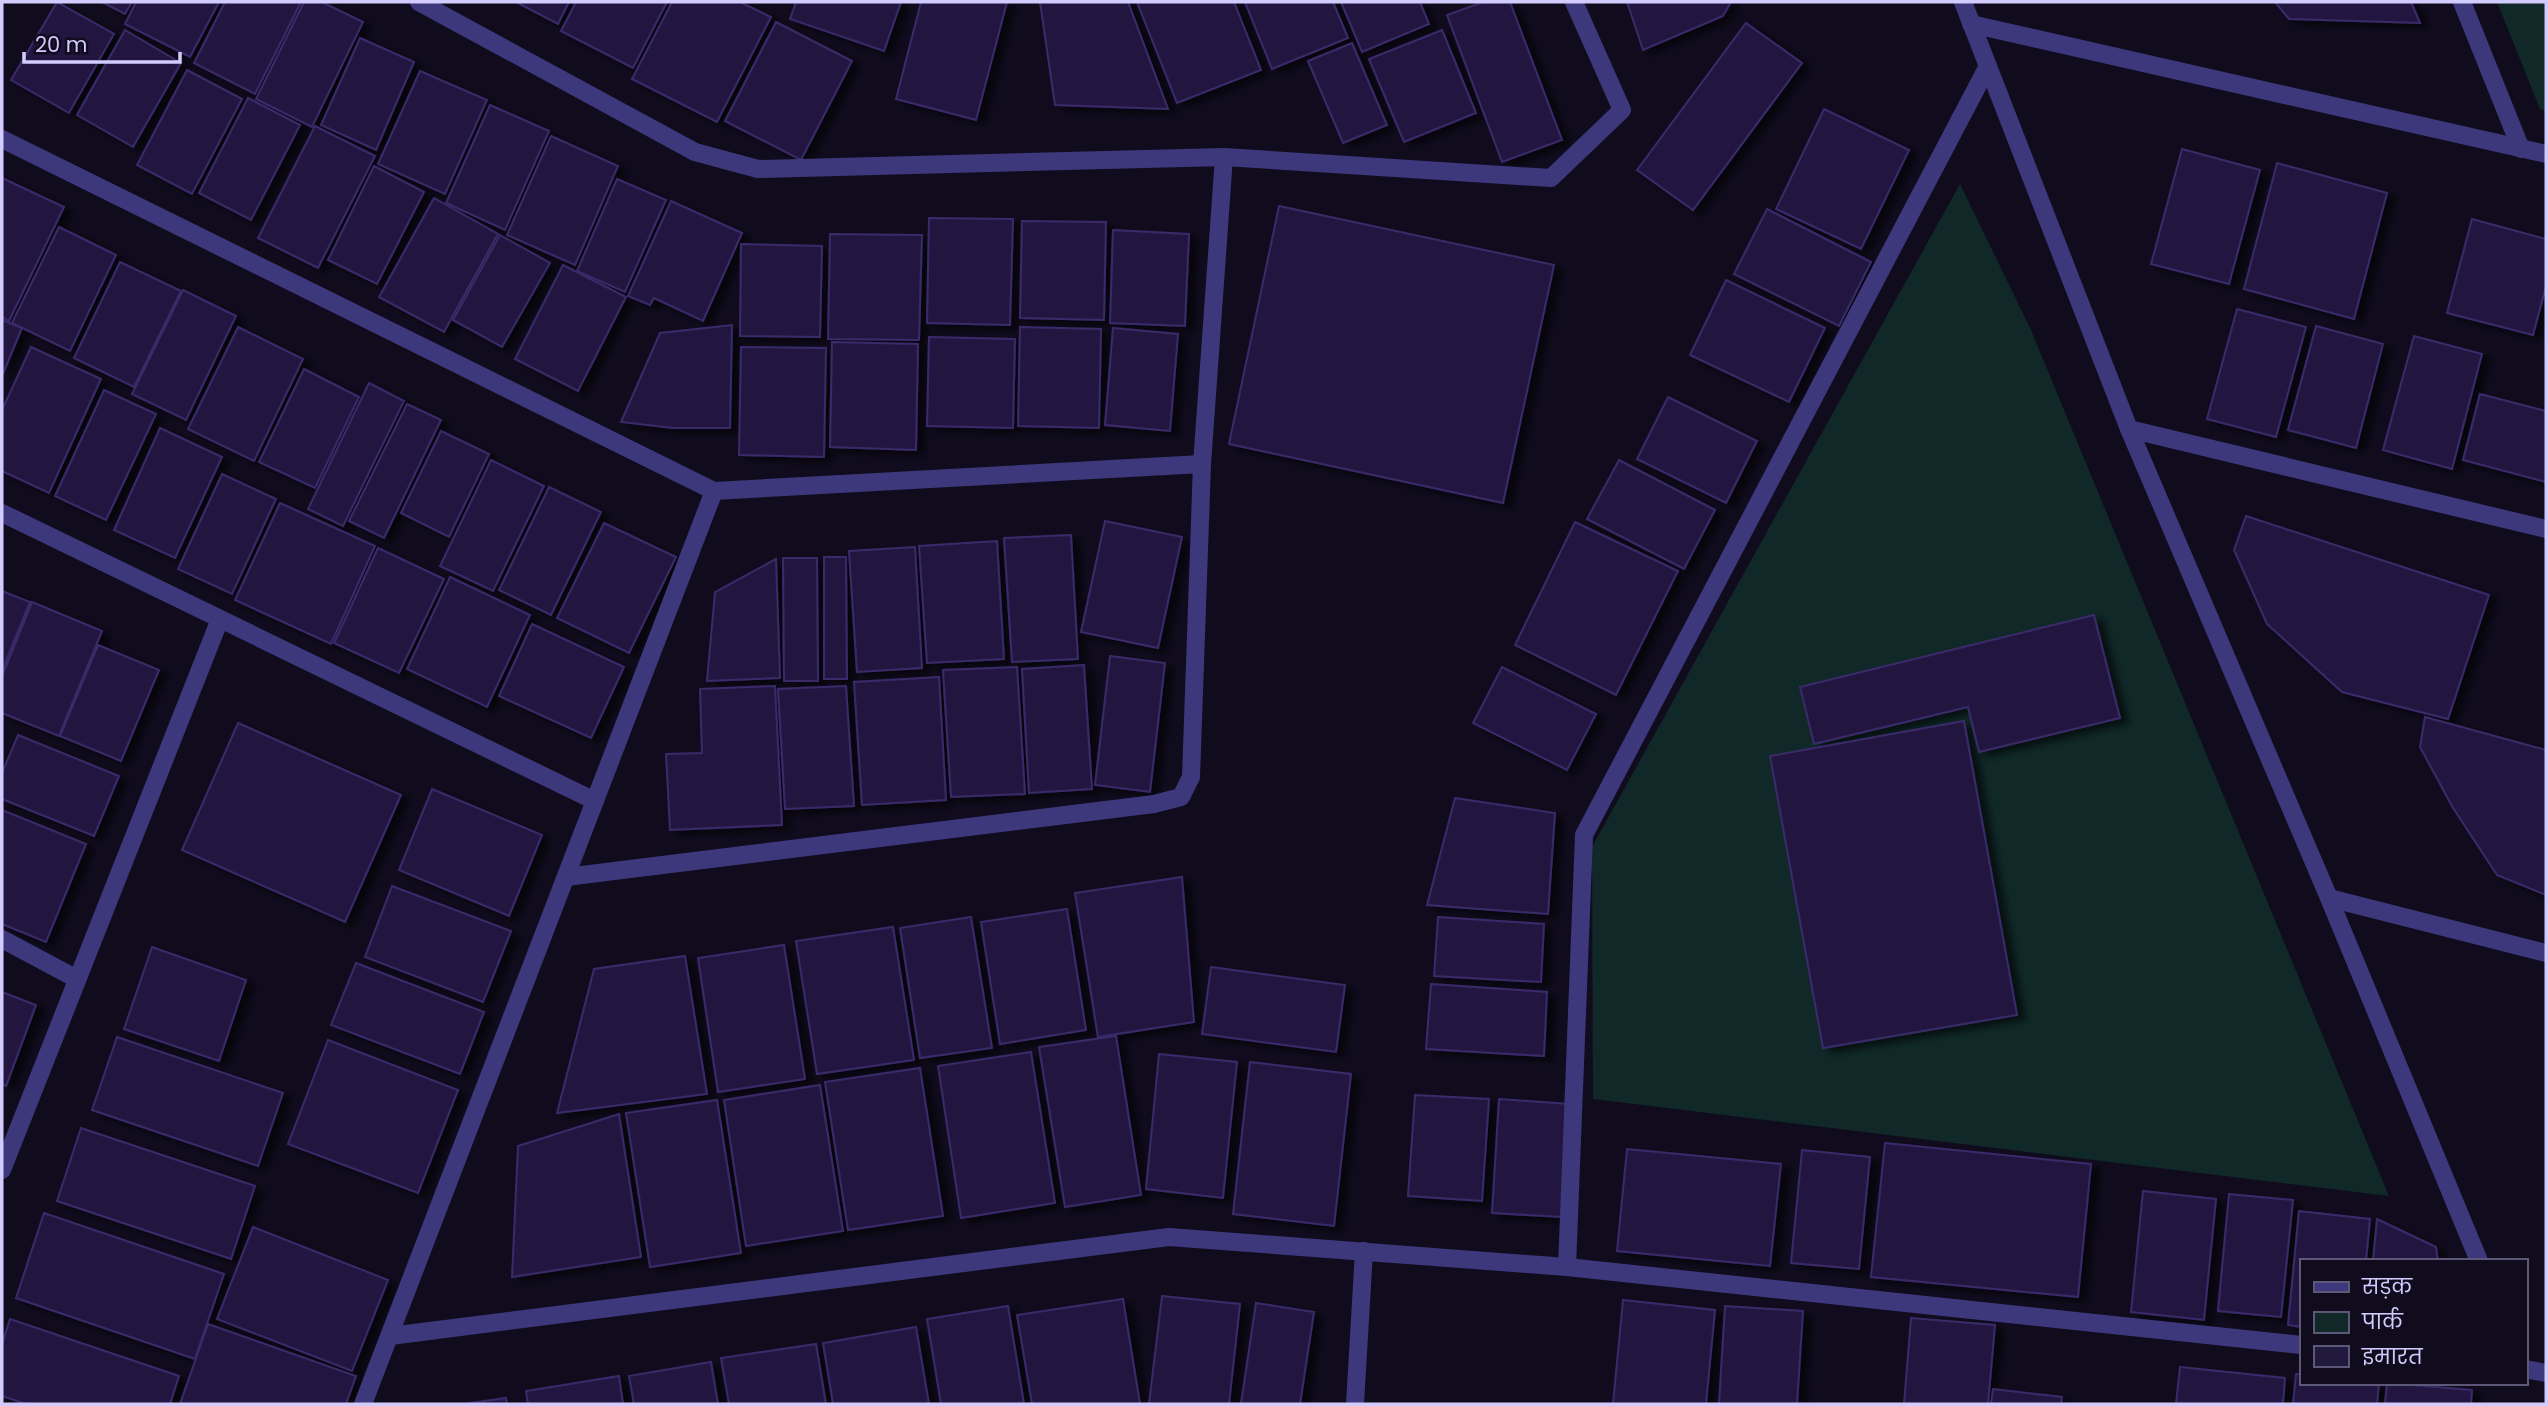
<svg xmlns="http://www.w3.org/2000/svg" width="2548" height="1406" font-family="Poppins,'Noto Sans Devanagari',sans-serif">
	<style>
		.green { fill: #102828 }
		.building { fill: #22193f; stroke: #3a2b6a; stroke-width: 2; filter: url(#shadow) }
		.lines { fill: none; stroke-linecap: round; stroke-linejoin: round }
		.minor { stroke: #3d387c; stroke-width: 18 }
	</style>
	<defs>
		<filter id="shadow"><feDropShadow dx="8" dy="4.5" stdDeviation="3.5" flood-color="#0009"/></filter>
	</defs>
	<rect width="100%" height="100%" fill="#100c1e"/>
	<g class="green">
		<polygon points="2497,2 2546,2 2546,111 2540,109"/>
		<polygon points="1960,184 2031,330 2389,1196 1593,1099 1592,847"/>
	</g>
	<g class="building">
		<polygon points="57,2 114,34 69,113 11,80"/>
		<polygon points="102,2 132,2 125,14"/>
		<polygon points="136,2 219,2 190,57 125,24"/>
		<polygon points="225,2 301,2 255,94 194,63"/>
		<polygon points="304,2 322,2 363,22 312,127 256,99"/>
		<polygon points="516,2 569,2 558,24"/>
		<polygon points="576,2 667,2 633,68 561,31"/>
		<polygon points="672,2 740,2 771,17 717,122 632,79"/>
		<polygon points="796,2 901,2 884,51 790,19"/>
		<polygon points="921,2 1007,2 976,120 896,99"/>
		<polygon points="1040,2 1128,2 1168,109 1055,105"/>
		<polygon points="1137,2 1234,2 1261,70 1177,103"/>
		<polygon points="1245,2 1333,2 1348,38 1272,69"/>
		<polygon points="1341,2 1420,2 1429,24 1362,52"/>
		<polygon points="1483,2 1510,2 1562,140 1502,162 1447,15"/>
		<polygon points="1627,2 1731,2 1723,16 1643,50"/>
		<polygon points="2275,2 2411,2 2420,23 2289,19"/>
		<polygon points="776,22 852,61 801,160 725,121"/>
		<polygon points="1746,23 1802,63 1693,210 1637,170"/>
		<polygon points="125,30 181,63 133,147 77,115"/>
		<polygon points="1442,30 1476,113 1404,142 1369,59"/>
		<polygon points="360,38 414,62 376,150 321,125"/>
		<polygon points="1352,43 1387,125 1343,143 1308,61"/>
		<polygon points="187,70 242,99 192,194 137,165"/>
		<polygon points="420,71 487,100 445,194 378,164"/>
		<polygon points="248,98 300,125 251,220 199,193"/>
		<polygon points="490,105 549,131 505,230 446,203"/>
		<polygon points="1824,109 1909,150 1861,249 1776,209"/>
		<polygon points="315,126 375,156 318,268 258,238"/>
		<polygon points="551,136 618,166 575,265 507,235"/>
		<polygon points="2182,149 2260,170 2229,284 2151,264"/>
		<polygon points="2277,163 2387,193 2354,319 2244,289"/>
		<polygon points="374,166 424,192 377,284 328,260"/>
		<polygon points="2,178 64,207 9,321 2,317"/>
		<polygon points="617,179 666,200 625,292 577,271"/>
		<polygon points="434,198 498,234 444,332 379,297"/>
		<polygon points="671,201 742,233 703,321 654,298 650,305 628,296"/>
		<polygon points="1279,206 1554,265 1503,503 1229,444"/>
		<polygon points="1767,209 1871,262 1839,326 1734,274"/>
		<polygon points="929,218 1013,219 1010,325 927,323"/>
		<polygon points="2472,219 2546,239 2546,286 2533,335 2447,313"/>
		<polygon points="1022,221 1106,222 1104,320 1020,318"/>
		<polygon points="59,227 116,255 70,351 12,323"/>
		<polygon points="1113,230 1189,234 1185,326 1110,323"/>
		<polygon points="830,234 922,235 919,340 828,339"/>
		<polygon points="500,235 550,263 502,347 453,320"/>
		<polygon points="741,244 822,246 820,337 740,336"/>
		<polygon points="120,262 181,291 134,387 74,358"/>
		<polygon points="563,265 626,297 578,391 515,359"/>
		<polygon points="1726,280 1825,328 1789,402 1690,355"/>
		<polygon points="183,290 236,316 186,420 132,394"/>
		<polygon points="2237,309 2306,327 2276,437 2207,419"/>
		<polygon points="2,320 22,328 2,376"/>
		<polygon points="732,325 730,428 673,428 621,422 660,333"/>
		<polygon points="2316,326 2383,344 2356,448 2288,430"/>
		<polygon points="238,327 303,359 254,461 188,429"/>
		<polygon points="1020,327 1101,329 1099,428 1018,426"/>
		<polygon points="1113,328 1178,334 1170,431 1105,425"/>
		<polygon points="2414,336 2482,354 2452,469 2383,450"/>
		<polygon points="929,337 1015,339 1013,428 927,426"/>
		<polygon points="832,342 918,344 916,450 830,447"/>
		<polygon points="31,347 101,379 49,493 2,471 2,410"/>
		<polygon points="741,347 826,348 824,457 739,455"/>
		<polygon points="304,369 359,397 315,488 259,462"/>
		<polygon points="369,383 404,401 343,526 308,509"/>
		<polygon points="104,390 156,414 106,520 55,496"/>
		<polygon points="2480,394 2546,411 2546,482 2463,460"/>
		<polygon points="1668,397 1757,441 1726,503 1637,459"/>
		<polygon points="407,404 441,420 384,538 349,521"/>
		<polygon points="160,428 222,457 175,558 114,530"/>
		<polygon points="441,431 489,454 449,537 401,513"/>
		<polygon points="491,460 544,486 493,591 440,566"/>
		<polygon points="1619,460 1715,510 1684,569 1587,519"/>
		<polygon points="222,474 276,499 232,594 178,569"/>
		<polygon points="549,487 601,512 551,615 499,590"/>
		<polygon points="280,503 375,546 331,644 235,600"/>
		<polygon points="2246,516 2489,595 2448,719 2342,692 2267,624 2234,550"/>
		<polygon points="1105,521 1182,537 1158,648 1081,632"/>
		<polygon points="1575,522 1678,571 1616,695 1515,645"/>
		<polygon points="604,523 676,557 629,653 557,618"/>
		<polygon points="1071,535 1078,659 1012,662 1004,538"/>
		<polygon points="997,541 1004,659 927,663 919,546"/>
		<polygon points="915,547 922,668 857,672 849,551"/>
		<polygon points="378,548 444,579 399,673 334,643"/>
		<polygon points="824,557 846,557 847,679 824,679"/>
		<polygon points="783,558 817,558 818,681 784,681"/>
		<polygon points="776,559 780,678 707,681 715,592"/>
		<polygon points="450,577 530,615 487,707 407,669"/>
		<polygon points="2,591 30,602 2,671"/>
		<polygon points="32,602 102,631 59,736 2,713 2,676"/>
		<polygon points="2094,615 2120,718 1979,752 1968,707 1814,744 1800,687"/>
		<polygon points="532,624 624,667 591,738 499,696"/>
		<polygon points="98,645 159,670 121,761 60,736"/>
		<polygon points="1110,656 1165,663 1150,792 1095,785"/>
		<polygon points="1084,665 1092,789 1029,793 1022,669"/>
		<polygon points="1017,667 1025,794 951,797 943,670"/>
		<polygon points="1502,667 1596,714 1567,770 1473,723"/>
		<polygon points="939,677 946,800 862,805 854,682"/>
		<polygon points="775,686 782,825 670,830 666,754 702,753 700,689"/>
		<polygon points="846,686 854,806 785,809 778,689"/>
		<polygon points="2425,717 2546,750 2546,895 2497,875 2453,808 2420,747"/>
		<polygon points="1964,721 2017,1015 1823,1048 1770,756"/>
		<polygon points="238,723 401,795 345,922 182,850"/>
		<polygon points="18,735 119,776 94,836 2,799 2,773"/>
		<polygon points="432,789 542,835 509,916 399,870"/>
		<polygon points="1455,798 1555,813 1548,914 1427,905"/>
		<polygon points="2,810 86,844 46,942 2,924"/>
		<polygon points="1182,877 1194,1022 1098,1037 1075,893"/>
		<polygon points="392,886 511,931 483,1002 365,957"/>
		<polygon points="1067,909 1086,1030 1000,1044 981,922"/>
		<polygon points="971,917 992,1048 920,1058 900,928"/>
		<polygon points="1438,917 1544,924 1541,982 1434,976"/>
		<polygon points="893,927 914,1060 817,1074 796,941"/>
		<polygon points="784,945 805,1079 718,1092 698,958"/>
		<polygon points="152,947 246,980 219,1061 124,1029"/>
		<polygon points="685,956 707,1094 557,1113 594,969"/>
		<polygon points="356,963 484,1012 460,1074 331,1025"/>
		<polygon points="1211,967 1345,985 1336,1052 1202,1034"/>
		<polygon points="1431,984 1547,992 1544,1056 1426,1049"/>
		<polygon points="2,992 36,1005 6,1086 2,1084"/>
		<polygon points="1116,1036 1141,1195 1065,1207 1039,1047"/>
		<polygon points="117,1037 283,1093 258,1166 92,1110"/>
		<polygon points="328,1040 458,1090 418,1193 288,1144"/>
		<polygon points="1031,1052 1055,1203 961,1218 938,1066"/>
		<polygon points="1159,1054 1237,1062 1223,1198 1146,1189"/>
		<polygon points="1250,1062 1351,1074 1334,1226 1233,1214"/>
		<polygon points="920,1068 943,1216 848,1230 825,1082"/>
		<polygon points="820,1085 843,1231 746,1246 724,1100"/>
		<polygon points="1415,1095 1489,1099 1482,1201 1408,1196"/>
		<polygon points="1499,1099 1569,1104 1562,1217 1492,1213"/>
		<polygon points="717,1100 741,1253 650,1267 626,1113"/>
		<polygon points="619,1114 641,1257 512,1277 518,1146"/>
		<polygon points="81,1128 255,1186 231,1259 57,1201"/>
		<polygon points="1885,1143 2091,1164 2078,1297 1871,1277"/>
		<polygon points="1627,1149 1781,1164 1770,1266 1617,1251"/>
		<polygon points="1802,1150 1870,1157 1859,1269 1791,1263"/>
		<polygon points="2143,1191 2216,1199 2204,1320 2131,1312"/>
		<polygon points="2229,1194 2293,1200 2281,1317 2218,1311"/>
		<polygon points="2299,1211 2370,1219 2366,1261 2301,1261 2301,1327 2288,1325"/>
		<polygon points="44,1213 224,1274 195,1359 16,1298"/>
		<polygon points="2377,1219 2436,1247 2438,1261 2373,1261"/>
		<polygon points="253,1227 388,1280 352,1371 217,1319"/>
		<polygon points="1162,1296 1240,1304 1229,1404 1149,1404"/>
		<polygon points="1123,1299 1140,1404 1032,1404 1017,1315"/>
		<polygon points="1623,1300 1715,1310 1706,1404 1613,1404"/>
		<polygon points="1256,1303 1314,1312 1300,1404 1241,1404"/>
		<polygon points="1008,1306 1024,1404 941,1404 927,1319"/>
		<polygon points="1725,1306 1803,1311 1797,1404 1719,1404"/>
		<polygon points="1911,1318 1995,1325 1988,1404 1904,1404"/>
		<polygon points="10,1319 179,1376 170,1404 26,1404 2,1396 2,1344"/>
		<polygon points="208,1324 356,1376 346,1404 180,1404"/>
		<polygon points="916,1327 929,1404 833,1404 823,1343"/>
		<polygon points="816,1344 826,1404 729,1404 721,1358"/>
		<polygon points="711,1362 718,1404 634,1404 629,1376"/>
		<polygon points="2180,1367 2285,1378 2283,1404 2176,1404"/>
		<polygon points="2296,1374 2301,1374 2301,1383 2379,1383 2377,1404 2293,1404"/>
		<polygon points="619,1376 623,1404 528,1404 526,1391"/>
		<polygon points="2387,1383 2472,1390 2471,1404 2385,1404"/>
		<polygon points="1993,1389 2062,1397 2061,1404 1991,1404"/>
		<polygon points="506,1398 507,1404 464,1404"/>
	</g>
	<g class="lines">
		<g class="minor">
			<polyline points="419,2 695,152 758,169 1224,157 1551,178 1622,110 1574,2"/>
			<polyline points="1963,2 2129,429 2329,898 2479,1261"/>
			<polyline points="2462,2 2521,149"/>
			<polyline points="1971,24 2546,154"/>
			<polyline points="2,139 714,491 1202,464"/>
			<polyline points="2129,429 2546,529"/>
			<polyline points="2,513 595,801"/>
			<polyline points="566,877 1154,804 1181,797 1191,777 1202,464 1224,157"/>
			<polyline points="2329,898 2546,953"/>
			<polyline points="2,939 77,979"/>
			<polyline points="2,1170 220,619"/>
			<polyline points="1567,1267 1584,835 1988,66"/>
			<polyline points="390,1336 1169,1237 1567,1267 2301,1345"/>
			<polyline points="2525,1369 2546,1373"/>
			<polyline points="363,1404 714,491"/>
			<polyline points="1355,1404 1364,1251"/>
		</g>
	</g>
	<rect width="2548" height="1406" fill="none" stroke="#d2cbfe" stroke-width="7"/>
	<rect x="2300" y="1259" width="228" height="126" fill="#100c1e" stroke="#5e5878" stroke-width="2"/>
	<rect x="2314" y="1282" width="35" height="10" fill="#3d387c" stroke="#5e5878" stroke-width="2"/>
	<text x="2362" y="1294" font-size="21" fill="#d2cbfe">सड़क</text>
	<rect x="2314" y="1312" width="35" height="21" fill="#102828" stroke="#5e5878" stroke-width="2"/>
	<text x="2362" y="1329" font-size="21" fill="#d2cbfe">पार्क</text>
	<rect x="2314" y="1346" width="35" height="21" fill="#22193f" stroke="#5e5878" stroke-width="2"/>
	<text x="2362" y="1364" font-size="21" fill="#d2cbfe">इमारत</text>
	<path d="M24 52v10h156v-10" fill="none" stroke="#d2cbfe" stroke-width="3.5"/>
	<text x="35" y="52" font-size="21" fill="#d2cbfe" stroke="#100c1e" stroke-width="5" paint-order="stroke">20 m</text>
</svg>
